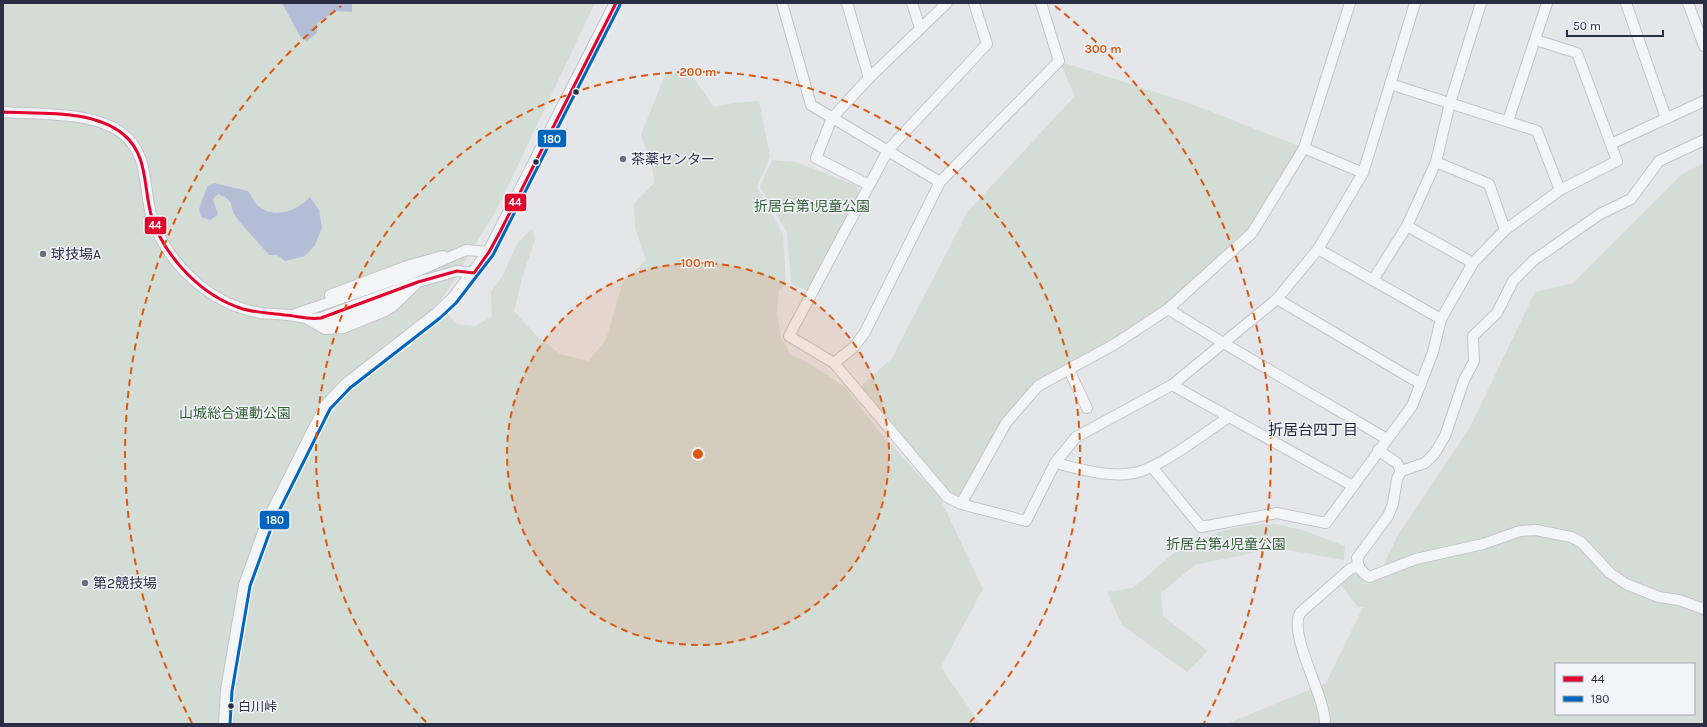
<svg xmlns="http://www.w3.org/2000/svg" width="1707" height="727" font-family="Karla,'Noto Sans JP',sans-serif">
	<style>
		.green { fill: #d3ddd5; fill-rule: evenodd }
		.water { fill: #b3bdd6 }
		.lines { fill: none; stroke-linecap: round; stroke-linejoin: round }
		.minor-casing { stroke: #c2c3c8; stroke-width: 12 }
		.tertiary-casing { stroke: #c2c3c8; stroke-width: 14 }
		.minor { stroke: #f4f5f7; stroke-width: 10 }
		.tertiary { stroke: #f4f5f7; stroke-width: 12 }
		.bus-1-casing { stroke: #f3f4f9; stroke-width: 6 }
		.bus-2-casing { stroke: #f3f4f9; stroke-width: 6 }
		.bus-1 { stroke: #e4002b; stroke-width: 3 }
		.bus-2 { stroke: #0065bd; stroke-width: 3 }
		.ring { fill: none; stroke: #de570f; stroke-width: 2; stroke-dasharray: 7 5 }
		.bus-dot { fill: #2a2e45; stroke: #f3f4f9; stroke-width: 1.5 }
		.poi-dot { fill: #6b6e7f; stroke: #f3f4f9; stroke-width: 1.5 }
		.labels { text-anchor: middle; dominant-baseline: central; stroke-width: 3; stroke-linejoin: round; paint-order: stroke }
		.bus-label { font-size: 13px; fill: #2a2e45; stroke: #f3f4f9; text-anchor: start }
		.poi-label { font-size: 14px; fill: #2a2e45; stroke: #f3f4f9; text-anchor: start }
		.park-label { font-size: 14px; fill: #366237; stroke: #f3f4f9 }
		.neighbourhood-label { font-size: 15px; fill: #1c1f36; stroke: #f3f4f9 }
		.centre { fill: #de570f; stroke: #f3f4f9; stroke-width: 2 }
		.ring-label { font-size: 12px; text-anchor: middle; font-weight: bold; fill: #de570f; stroke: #f3f4f9; stroke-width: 3; stroke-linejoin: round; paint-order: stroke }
		.line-badge { stroke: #f3f4f9; stroke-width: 1.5 }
		.badge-label { font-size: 11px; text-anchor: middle; font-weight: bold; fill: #fff }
	</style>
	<rect width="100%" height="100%" fill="#e5e6ea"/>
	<g class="green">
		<polygon points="3,3 595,3 497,209 445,294 438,303 457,324 476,326 492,316 491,292 502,277 518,242 533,228 535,240 523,275 514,311 538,337 560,354 589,361 606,339 623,282 646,260 635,228 634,204 654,183 652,166 641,135 665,75 688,70 714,107 733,103 759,101 770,157 757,187 783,234 786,284 779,290 777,312 780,334 790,354 809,363 846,388 877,429 934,491 857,390 892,358 968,211 1075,96 1059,61 1189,103 1304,148 1252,233 1168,309 1038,386 1006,423 961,504 939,496 983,589 941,667 980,724 3,724"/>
		<polygon points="772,160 796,162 857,186 859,195 807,291 791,284 787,232 760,187"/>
		<path d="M1704 163V724H1226L1326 683 1363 607H1358L1340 584 1354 572 1367 584 1376 580 1399 533 1469 429 1535 292 1573 283 1682 174ZM1556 664H1694V714H1556Z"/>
		<path d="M1276 524 1302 530 1345 546 1344 560 1277 548 1195 565 1161 593 1163 616 1208 651 1187 672 1122 625 1107 592 1133 588 1182 546 1186 552C1210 528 1244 525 1276 524Z"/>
	</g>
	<g class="water">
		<polygon points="282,3 352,3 352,12 336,11 317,23 317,33 307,41 300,36"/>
		<path d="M214 183 248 191C251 196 254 201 257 205 274 220 297 211 310 197L319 210 322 228 315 245 305 256 285 261 277 255H269C258 242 246 230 236 217 228 205 237 202 218 194L213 199 218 215 210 220 201 217 199 209 207 187Z"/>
	</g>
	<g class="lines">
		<g class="minor-casing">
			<g id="minor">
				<polyline points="782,3 811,105 940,182"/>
				<polyline points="847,3 869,78"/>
				<polyline points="912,3 920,28"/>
				<polyline points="974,3 987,44 888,150 789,336 834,363 947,497 961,504 1026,521 1055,463 1076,437 1172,385 1277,299 1318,249 1363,173 1415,3"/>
				<polyline points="1626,3 1666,118"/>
				<polyline points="1688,3 1704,46"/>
				<polyline points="1390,84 1537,131 1560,190"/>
				<path d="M3 112C39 115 95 111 123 134 150 155 143 189 152 218 168 265 211 305 261 313 270 314 279 314 288 315 302 316 305 321 321 318L418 282 457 271 474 273"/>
				<polyline points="1508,121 1547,3"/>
				<path d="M1704 140 1659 161 1631 199 1600 214 1534 260 1513 281 1497 313 1473 336 1474 361 1464 380 1445 436 1435 453 1425 463 1401 471 1397 479 1393 504 1388 516 1357 558C1358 567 1361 572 1369 577L1416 559 1483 544 1520 531 1536 530 1571 537 1581 542 1610 573 1626 584 1659 597 1679 600 1704 609"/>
				<polyline points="1611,144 1704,101"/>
				<polyline points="1304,148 1363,173"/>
				<polyline points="1436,162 1489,184 1505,230"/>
				<polyline points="869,185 816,158 832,118 869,78 947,3"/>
				<polyline points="1407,226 1473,263"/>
				<polyline points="1318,249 1441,319"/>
				<polyline points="1373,280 1407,226 1436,162 1450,103 1481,3"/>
				<polyline points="330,295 407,266 443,256"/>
				<polyline points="1277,299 1421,384"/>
				<polyline points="1168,309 1225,344 1387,439"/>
				<polyline points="293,315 411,274 466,250 489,252"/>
				<polyline points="309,320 325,329 343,328 385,311 392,307 415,285"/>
				<polyline points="319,325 343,319 396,299"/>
				<polyline points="834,363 854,347 865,332 940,182 1059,61 1041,3"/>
				<polyline points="1069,370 1087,408"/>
				<polyline points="1172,385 1353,486"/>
				<polyline points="1378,450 1397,463 1401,471"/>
				<path d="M1055 463C1080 469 1108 478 1134 473 1160 468 1206 432 1229 417"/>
				<polyline points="1152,467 1201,527 1277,513 1326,523 1412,406 1433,352 1441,319 1473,263 1505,230 1560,190 1617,161 1577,53 1536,40"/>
				<polyline points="961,504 1006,423 1038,386 1115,344 1168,309 1252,233 1304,148 1350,3"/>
				<path d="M1325 724C1325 694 1288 636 1300 613L1350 569 1358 566"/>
			</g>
		</g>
		<g class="tertiary-casing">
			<polyline id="tertiary" points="225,724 227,690 245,585 268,521 326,406 347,384 437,314 453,299 489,252 616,3"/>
		</g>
		<use href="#minor" class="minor"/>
		<use href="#tertiary" class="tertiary"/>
		<g class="bus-1-casing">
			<path id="bus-1" d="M3 112C41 114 92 109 123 134 149 155 143 189 152 218 166 259 202 296 243 309 257 313 271 313 285 315 298 316 308 320 321 318L418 282 457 271 474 273 489 252 500 232 616 3"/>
		</g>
		<g class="bus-2-casing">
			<polyline id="bus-2" points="230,724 232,691 250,586 273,523 330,409 350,388 440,318 456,303 493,255 620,5"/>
		</g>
		<use href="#bus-1" class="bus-1"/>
		<use href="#bus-2" class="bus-2"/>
	</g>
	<circle cx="698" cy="454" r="191" fill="#de570f" fill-opacity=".12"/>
	<g class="ring">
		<circle cx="698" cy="454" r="191"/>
		<path d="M426 722A382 382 0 1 1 970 722"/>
		<path d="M192 723A573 573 0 0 1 341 6M1055 6A573 573 0 0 1 1204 723"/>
	</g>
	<g class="bus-dot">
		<circle cx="576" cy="92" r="3.5"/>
		<circle cx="536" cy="162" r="3.5"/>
		<circle cx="231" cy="706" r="3.5"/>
	</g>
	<g class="poi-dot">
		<circle cx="623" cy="159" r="4"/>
		<circle cx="43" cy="254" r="4"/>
		<circle cx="85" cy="583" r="4"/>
	</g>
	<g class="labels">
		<g class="bus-label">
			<text x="238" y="706">白川峠</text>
		</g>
		<g class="poi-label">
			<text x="631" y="159">茶薬センター</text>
			<text x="51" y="254">球技場A</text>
			<text x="93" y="583">第2競技場</text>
		</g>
		<g class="park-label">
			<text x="812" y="206">折居台第1児童公園</text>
			<text x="235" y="413">山城総合運動公園</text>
			<text x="1226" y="544">折居台第4児童公園</text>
		</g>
		<g class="neighbourhood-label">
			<text x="1313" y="430">折居台四丁目</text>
		</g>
	</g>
	<circle cx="698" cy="454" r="6" class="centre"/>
	<g class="ring-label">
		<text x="1103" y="53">300 m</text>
		<text x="698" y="76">200 m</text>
		<text x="698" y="267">100 m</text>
	</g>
	<g class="line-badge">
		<rect x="537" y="129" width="30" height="19" rx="4" fill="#0065bd"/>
		<rect x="504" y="193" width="23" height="19" rx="4" fill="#e4002b"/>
		<rect x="144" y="216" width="23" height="19" rx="4" fill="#e4002b"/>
		<rect x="259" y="510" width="31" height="20" rx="4" fill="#0065bd"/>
	</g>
	<g class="badge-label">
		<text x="552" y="143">180</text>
		<text x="515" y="206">44</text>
		<text x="155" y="229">44</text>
		<text x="275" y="524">180</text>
	</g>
	<rect width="1707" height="727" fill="none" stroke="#2a2e45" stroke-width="8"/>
	<rect x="1555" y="663" width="140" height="52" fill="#f3f4f9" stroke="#a3a5b1"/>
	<rect x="1563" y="676" width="20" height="6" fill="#e4002b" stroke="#a3a5b1"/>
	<text x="1591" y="683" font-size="12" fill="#2a2e45">44</text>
	<rect x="1563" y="696" width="20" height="6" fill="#0065bd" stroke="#a3a5b1"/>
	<text x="1591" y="703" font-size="12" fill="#2a2e45">180</text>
	<path d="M1567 30v6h96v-6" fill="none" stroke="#2a2e45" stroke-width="2"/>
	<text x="1573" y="30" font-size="12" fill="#2a2e45" stroke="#f3f4f9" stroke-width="3" paint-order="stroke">50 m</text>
</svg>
